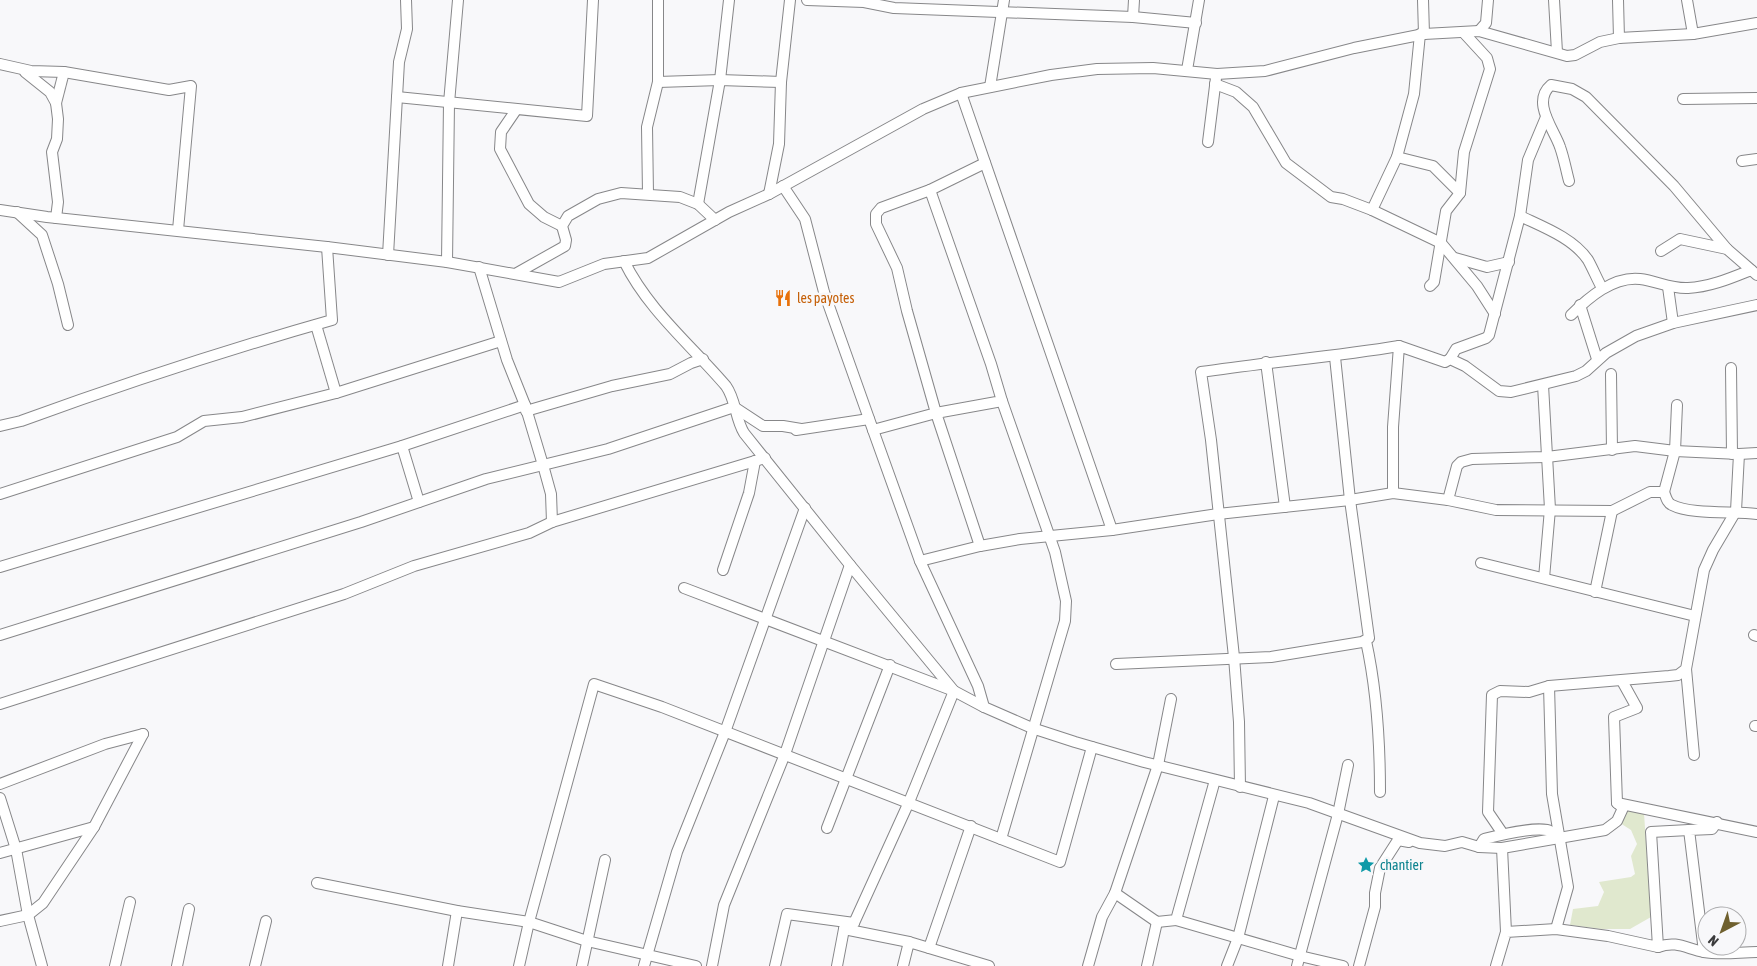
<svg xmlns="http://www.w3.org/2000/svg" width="1757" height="966" font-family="'Asap Condensed',sans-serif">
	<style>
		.green { fill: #e0e8ce }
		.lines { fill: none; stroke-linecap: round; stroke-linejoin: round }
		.minor-casing { stroke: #878789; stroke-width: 12 }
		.minor { stroke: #fff; stroke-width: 10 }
		.labels { text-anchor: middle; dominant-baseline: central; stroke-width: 5; stroke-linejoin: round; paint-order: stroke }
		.food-label { font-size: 14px; fill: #c56008; stroke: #f8f8fa; text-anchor: start }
		.culture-label { font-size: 14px; fill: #0d838f; stroke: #f8f8fa; text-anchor: start }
	</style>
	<rect width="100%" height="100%" fill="#f8f8fa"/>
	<polygon class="green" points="1631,807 1644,813 1651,917 1630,929 1602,929 1570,925 1573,909 1598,906 1604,892 1599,882 1631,877 1635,874 1631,856 1637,844 1631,830 1620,823"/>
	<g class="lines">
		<g class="minor-casing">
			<g id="minor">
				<polyline points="807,0 864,2 894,8 1133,17 1196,23"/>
				<polyline points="1423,0 1424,34"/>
				<polyline points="1554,0 1557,52"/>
				<polyline points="1618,0 1619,38"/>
				<polyline points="1687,0 1693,34"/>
				<polyline points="1133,17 1134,0"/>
				<polyline points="1479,31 1486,23 1488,0"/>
				<polyline points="1420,34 1414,94 1397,157 1372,210 1441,243 1477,286 1495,314"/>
				<polyline points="0,64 31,71 64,72 169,90 191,86 178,230"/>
				<polyline points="1187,70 1199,0"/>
				<polyline points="25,72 50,92 56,103 58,119 57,139 52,152 58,202 56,218"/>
				<polyline points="658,82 720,80 781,82"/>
				<polyline points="1215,84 1236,92 1253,107 1286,163 1331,197 1343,199 1372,210"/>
				<polyline points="990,87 1004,0"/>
				<polyline points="961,93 1112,530"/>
				<polyline points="397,97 587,116 593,0"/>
				<polyline points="1683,99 1757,98"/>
				<polyline points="56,103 64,72"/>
				<polyline points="516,110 501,132 500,149 529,204 544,217 562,226"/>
				<polyline points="1208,142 1216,78"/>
				<polyline points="1397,157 1433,166 1460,193"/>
				<polyline points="1742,161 1757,159"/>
				<path d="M1569 181C1566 170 1564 158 1560 147 1554 129 1531 102 1551 85L1572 89 1586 97 1674 186 1727 249"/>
				<polyline points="783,186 805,219 824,292 873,430 936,413 907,311 897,268 876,224 876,214 881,208 930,190 985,163"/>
				<polyline points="930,190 991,364 1002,401 936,413 980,546"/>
				<polyline points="648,194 647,127 658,82 658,0"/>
				<polyline points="769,194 779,144 781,82 790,0"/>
				<polyline points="698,204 720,80 729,0"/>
				<polyline points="0,210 47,217 327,247 447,262 559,282 604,264 648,258 729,212 769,194 923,109 961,93 1051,75 1097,69 1153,68 1217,74 1265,71 1354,48 1424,34 1479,31 1567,56 1575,55 1600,42 1619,38 1693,34 1757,23"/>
				<polyline points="17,212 42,235 58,284 68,325"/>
				<path d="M1520 216C1543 227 1573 238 1588 260 1593 269 1597 279 1602 288"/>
				<polyline points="1661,251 1680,239 1727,249 1757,275"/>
				<polyline points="388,255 399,62 407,29 406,0"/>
				<polyline points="1455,258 1487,267 1509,262"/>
				<path d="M624 261C648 310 691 345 726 386 736 400 735 418 744 433L850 565 954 691 984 707"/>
				<polyline points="447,262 449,103 458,0"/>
				<polyline points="479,267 507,360 525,405 543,465 551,494 552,522"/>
				<polyline points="517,273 565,246 566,240 562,226 568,216 598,199 621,193 680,197 698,204 715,220"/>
				<polyline points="1430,286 1434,282 1446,211 1460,193 1464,152 1490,69 1487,58 1464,33"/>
				<polyline points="1668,287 1673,323"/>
				<polyline points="1580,305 1597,359"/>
				<path d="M1571 315C1588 298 1613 276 1640 279 1657 281 1671 289 1688 288 1710 287 1731 278 1751 270"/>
				<polyline points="316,325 336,393"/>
				<polyline points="1450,359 1456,349 1486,338 1489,335 1520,216 1528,160 1546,117"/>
				<polyline points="1266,362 1285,507"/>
				<polyline points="1731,368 1732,454"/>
				<polyline points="1611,374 1612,450"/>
				<polyline points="1543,385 1550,509 1544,578"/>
				<polyline points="526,411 612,386 670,374 691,363 703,359"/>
				<path d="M0 426 21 421C123 384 226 350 332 320L327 247"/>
				<polyline points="796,430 869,419"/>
				<polyline points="873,430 920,561 978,686 984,707 1032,728 1075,742 1144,762 1309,803 1420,843 1445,846 1462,842 1479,847 1502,848 1605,830 1617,821 1623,808 1617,803 1614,717 1637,708 1622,681"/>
				<polyline points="402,446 419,502"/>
				<path d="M1664 492C1666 497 1667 503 1672 505 1691 515 1734 511 1757 514"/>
				<polyline points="1393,493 1393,427 1399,346 1445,362 1450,359 1465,366 1499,391 1511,392 1576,376 1586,371 1606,353 1636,336 1673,323 1757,305"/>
				<polyline points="0,494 177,437 204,421 242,417 336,393 501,341"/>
				<polyline points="1448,500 1457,466 1461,462 1472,459 1547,457 1635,446 1675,451 1677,405"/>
				<polyline points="920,561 980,546 1020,539 1112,530 1218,514 1350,500 1393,493 1448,500 1496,510 1612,511 1650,492 1664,492 1675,451 1739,454 1757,453"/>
				<polyline points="1481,563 1695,616"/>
				<polyline points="0,567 402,446 525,405"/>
				<polyline points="723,570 749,493 755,461"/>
				<polyline points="684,588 954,691 909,802 854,923 844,929 837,966"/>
				<polyline points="1595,592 1612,511"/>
				<polyline points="0,635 361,522 486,479 608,449 734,407 763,426 783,426 801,429"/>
				<polyline points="1754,635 1757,636"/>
				<path d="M1366 641C1377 691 1380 741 1380 792"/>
				<polyline points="1116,664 1271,657 1362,642 1369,638 1350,500 1335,357"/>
				<polyline points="1686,669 1694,755"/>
				<polyline points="1549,686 1552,794 1568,887 1556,929"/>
				<polyline points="0,704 344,594 414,566 529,533 552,522 765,458"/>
				<polyline points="1755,726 1757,726"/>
				<polyline points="0,784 105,744 143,734"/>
				<path d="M1240 787 1239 722 1234 657 1211 440 1201 372C1267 362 1333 357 1399 346"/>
				<polyline points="0,798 16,849 28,915 42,966"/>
				<polyline points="1617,803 1757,832"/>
				<polyline points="827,828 890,665"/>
				<polyline points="1503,834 1488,812 1492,695 1500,691 1529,692 1549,686 1669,676 1678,675 1686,669 1704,570 1713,550 1736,511 1739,454"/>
				<polyline points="1001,839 1065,621 1066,601 1055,552 1002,401"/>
				<path d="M1479 847 1484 839C1500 835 1531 827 1547 830 1552 831 1556 835 1560 838"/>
				<polyline points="1502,848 1506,932"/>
				<polyline points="0,853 94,827"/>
				<polyline points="317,883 457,911 529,922 587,941 696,966"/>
				<polyline points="1115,893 1157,922 1176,920 1215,780"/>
				<polyline points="1176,920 1300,956 1343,966"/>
				<polyline points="0,921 28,915 43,903 94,827 143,734"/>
				<polyline points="844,929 909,942"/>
				<path d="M1658 947C1677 940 1687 949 1704 952 1721 955 1740 952 1757 952"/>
				<polyline points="929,948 989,966"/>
				<polyline points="1704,952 1689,830 1712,829 1717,822"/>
				<polyline points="115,966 130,902"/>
				<polyline points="177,966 189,909"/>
				<polyline points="255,966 266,921"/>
				<polyline points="448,966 457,911"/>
				<polyline points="519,966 529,922 594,684 662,707 1060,862 1092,747"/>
				<polyline points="582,966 605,860"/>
				<polyline points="644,966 677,852 725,732 805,508"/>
				<polyline points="712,966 724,905 785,754 850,565"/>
				<polyline points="775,966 787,914 854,923"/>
				<polyline points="903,966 909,942 929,948 971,826"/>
				<polyline points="1088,966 1102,917 1115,893 1158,765 1171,699"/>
				<polyline points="1147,966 1157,922"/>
				<polyline points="1227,966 1238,938 1274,796"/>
				<polyline points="1297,966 1338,814 1348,765"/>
				<polyline points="1359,966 1375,907 1375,893 1380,868 1398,840 1409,842"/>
				<polyline points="1496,966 1506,932 1556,929 1608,936 1658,947 1651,832 1689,830"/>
			</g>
		</g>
		<use href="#minor" class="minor"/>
	</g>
	<defs>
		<g id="restaurant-bare" transform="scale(1.35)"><path d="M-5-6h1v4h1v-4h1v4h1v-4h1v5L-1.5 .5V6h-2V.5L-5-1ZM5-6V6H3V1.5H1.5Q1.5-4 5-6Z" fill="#e8710a" stroke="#f8f8fa" stroke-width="2.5" paint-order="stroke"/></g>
		<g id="sight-bare" transform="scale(1.35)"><path d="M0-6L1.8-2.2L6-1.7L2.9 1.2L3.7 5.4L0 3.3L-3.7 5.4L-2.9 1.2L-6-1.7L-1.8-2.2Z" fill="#0f9aa8" stroke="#f8f8fa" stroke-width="2.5" paint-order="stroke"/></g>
	</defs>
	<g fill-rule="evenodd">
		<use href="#restaurant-bare" x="783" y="298"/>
		<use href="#sight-bare" x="1366" y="865"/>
	</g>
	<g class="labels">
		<g class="food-label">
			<text x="797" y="298">les payotes</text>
		</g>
		<g class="culture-label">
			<text x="1380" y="865">chantier</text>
		</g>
	</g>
	<g transform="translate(1722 931) rotate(221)"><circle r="24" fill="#f8f8fa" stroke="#acacae"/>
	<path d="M0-4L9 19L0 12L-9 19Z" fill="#6f602e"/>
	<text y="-8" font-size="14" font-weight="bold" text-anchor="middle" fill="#3b3b3c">N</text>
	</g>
</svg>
